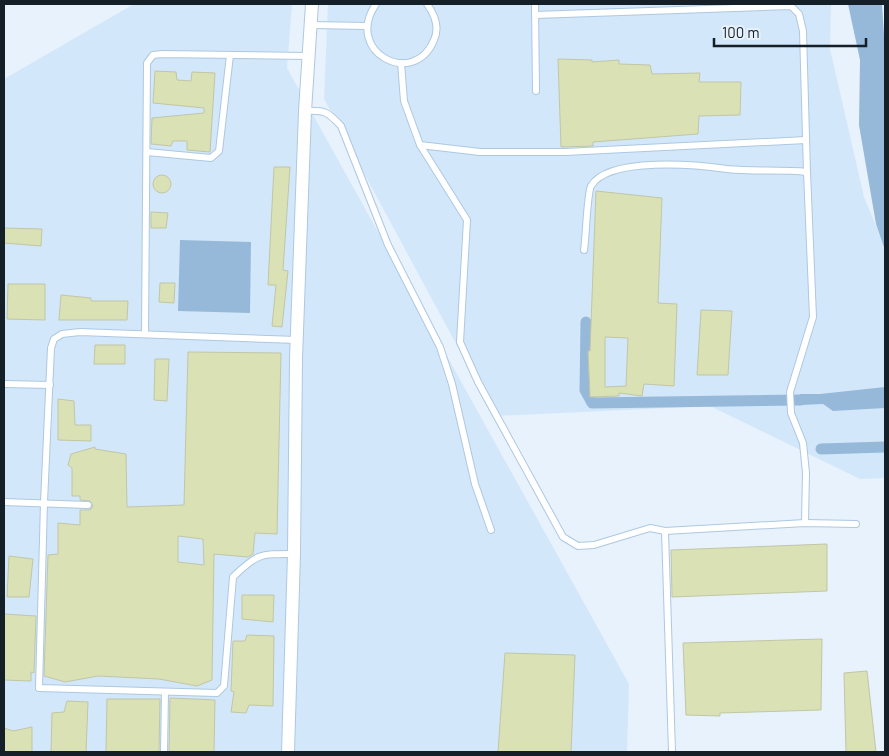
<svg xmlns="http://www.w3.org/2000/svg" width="889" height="756" font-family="Barlow,sans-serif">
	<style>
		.built { fill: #d3e7fa }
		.water { fill: #97b9d9 }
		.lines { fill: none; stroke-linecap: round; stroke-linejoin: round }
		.canal { stroke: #97b9d9; stroke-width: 11 }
		.building { fill: #dae1b5; stroke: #c1c6a5; fill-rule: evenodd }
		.lane-casing { stroke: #adc8e1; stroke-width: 8 }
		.street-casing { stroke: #adc8e1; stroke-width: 14 }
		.lane { stroke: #fff; stroke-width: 6 }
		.street { stroke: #fff; stroke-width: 12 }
	</style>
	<rect width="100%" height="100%" fill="#e7f2fd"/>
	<g class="built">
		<polygon points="134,4 292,4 287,68 629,684 627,752 4,752 4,79"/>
		<polygon points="328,4 831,4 830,49 864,197 885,247 885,478 860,479 710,406 495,416 324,99"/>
	</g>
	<g class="water">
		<polygon points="848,4 882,4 885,50 885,250 876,224 859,125 860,60"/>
		<polygon points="180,240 251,242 250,313 178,311"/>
		<polygon points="885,387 885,408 833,411 823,404 801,405 800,394 820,394"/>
	</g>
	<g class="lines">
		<g class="canal">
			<polyline points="586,322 585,390 592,403 801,400"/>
			<polyline points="821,449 885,447"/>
		</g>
	</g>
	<g class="building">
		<polygon points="558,59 592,60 592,62 619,60 619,64 650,65 652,74 700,73 699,82 741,82 740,115 699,116 698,134 593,142 593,146 561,147"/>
		<polygon points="155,71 176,72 177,80 191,81 192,72 215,73 210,152 187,150 187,141 173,141 171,146 151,144 152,118 204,113 204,108 153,103"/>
		<polygon points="274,167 290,167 283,270 288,271 282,327 272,326 276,285 268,285"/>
		<circle cx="162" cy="184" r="9"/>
		<path d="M596 191 662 198 658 303 677 304 674 386 644 384 642 396 619 393V396L590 397 588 351H590ZM605 337 628 338 626 386 605 387Z"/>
		<polygon points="151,212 168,213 166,228 151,228"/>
		<polygon points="4,228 42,229 41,246 4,243"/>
		<polygon points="160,283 175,283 174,303 159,302"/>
		<polygon points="8,284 45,284 45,320 7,319"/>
		<polygon points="61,295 91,298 91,301 128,301 127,320 59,320"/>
		<polygon points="701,310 732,311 728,375 697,375"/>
		<polygon points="95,345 125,345 125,364 94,364"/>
		<path d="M188 352 281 353 277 534 255 533 253 554 248 557 214 554 212 680 197 686 159 679 98 676 65 682 44 676 48 555 58 554V523L80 525V510H90L93 506 90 501 80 500V496H72V468L68 465 71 454 95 447V449L126 454 127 507 184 505ZM178 536 203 539 204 565 178 562Z"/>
		<polygon points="155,359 169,359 167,401 154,400"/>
		<polygon points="58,399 74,401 75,425 91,425 91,441 58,440"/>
		<polygon points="827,544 827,591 672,597 671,550"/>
		<polygon points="9,556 33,559 29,597 7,597"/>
		<polygon points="242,595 274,595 273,622 242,619"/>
		<polygon points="4,614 36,616 34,673 31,672 31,681 4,680"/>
		<polygon points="247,635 274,636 273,706 249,705 246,713 231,712 234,692 231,691 233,641 245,641"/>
		<polygon points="822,639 821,710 720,713 720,716 686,715 683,643"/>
		<polygon points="505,653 575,655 571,752 498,752"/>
		<polygon points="867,671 876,752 846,752 844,673"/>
		<polygon points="170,698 215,700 214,752 169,752"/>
		<polygon points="107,699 160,699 159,752 106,752"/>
		<polygon points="67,701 88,702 86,752 51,752 52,713 64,712"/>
		<polygon points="32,727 32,752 4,752 4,728 13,731"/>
	</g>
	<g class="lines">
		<g class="lane-casing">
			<g id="lane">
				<path d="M376 4C343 52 414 89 434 40 440 27 435 15 427 4"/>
				<polyline points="535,4 536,91"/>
				<polyline points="535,15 791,6 799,14 803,31 807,172"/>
				<polyline points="311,25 367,26"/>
				<polyline points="401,63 404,101 420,145 467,220 460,342 478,382 563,537 578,546 594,545 650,528 665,531 805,523 856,524"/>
				<path d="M305 111C325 110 328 112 341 126L388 245 440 347 452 384 475 484 491 530"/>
				<polyline points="420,145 480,152 565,152 806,140"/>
				<polyline points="147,152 211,158 219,151 230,55"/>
				<path d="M584 250C586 238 587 194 591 186 609 156 698 165 727 169 754 172 781 169 807 172L813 317 790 392 791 413 803 443 806 473 805 523"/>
				<polyline points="145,334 147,63 153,55 162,54 309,56"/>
				<polyline points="4,384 50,385"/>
				<polyline points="4,502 88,505"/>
				<polyline points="665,531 672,752"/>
				<path d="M294 554C260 554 258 553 233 577L224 686 217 693 39 688 44 502 51 348 54 339 62 334 80 332 297 340"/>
				<polyline points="164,752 165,692"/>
			</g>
		</g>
		<g class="street-casing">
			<polyline id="street" points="288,752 294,554 296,359 305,111 312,4"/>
		</g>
		<use href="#lane" class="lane"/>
		<use href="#street" class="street"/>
	</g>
	<rect width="889" height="756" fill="none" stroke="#151f28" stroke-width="10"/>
	<path d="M714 38v8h152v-8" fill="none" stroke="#151f28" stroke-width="2.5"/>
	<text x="722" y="38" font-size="15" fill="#151f28" stroke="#e7f2fd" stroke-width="4" paint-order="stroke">100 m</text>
</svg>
